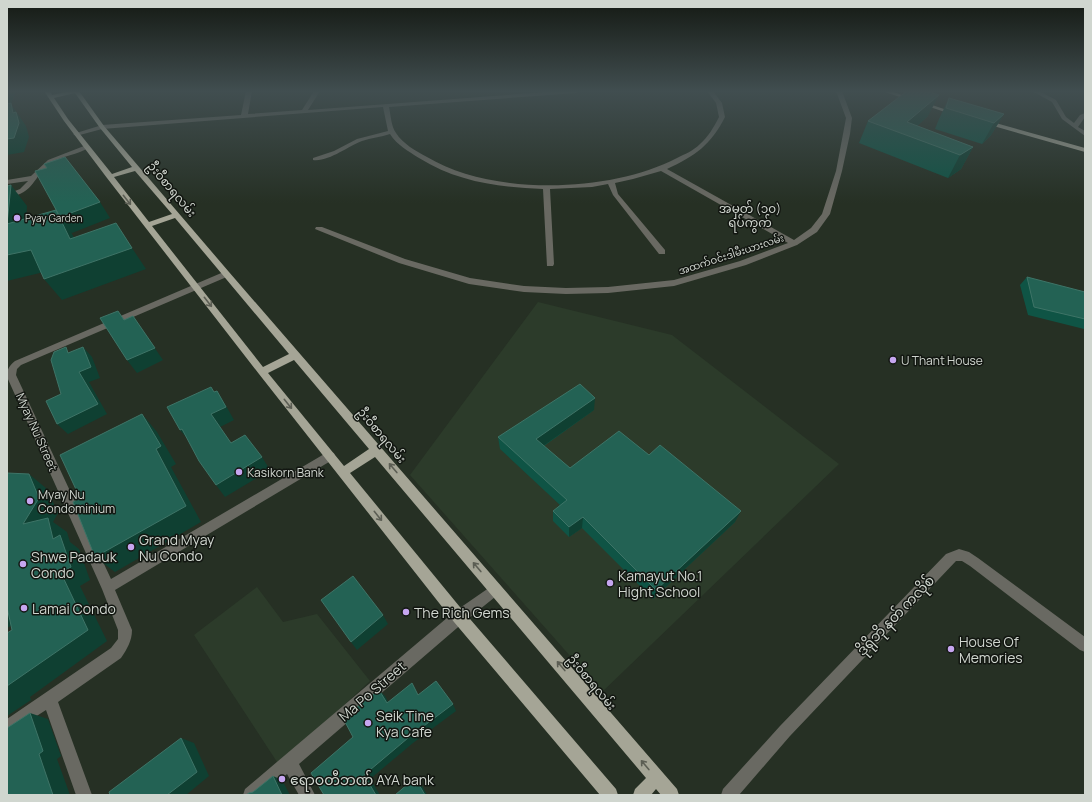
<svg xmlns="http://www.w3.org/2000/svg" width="1092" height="802" font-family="Manrope,'Noto Sans Myanmar',sans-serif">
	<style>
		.built { fill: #2c3b2a }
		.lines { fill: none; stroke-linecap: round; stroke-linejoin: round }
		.minor { fill: #696962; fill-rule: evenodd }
		.major { fill: #a5a596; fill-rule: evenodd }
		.wall { fill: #0f5445 }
		.shaded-wall { fill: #0f4032 }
		.building { fill: #236254; stroke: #3e7467 }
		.oneway { stroke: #5c5e54 }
		.poi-dot { fill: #c6a6f0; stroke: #121611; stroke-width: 1.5 }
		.labels { text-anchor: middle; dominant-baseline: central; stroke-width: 3; stroke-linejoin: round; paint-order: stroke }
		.far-poi-label { font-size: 10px; fill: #d0d6cf; stroke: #121611; text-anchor: start }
		.far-street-label { font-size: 10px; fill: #d0d6cf; stroke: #121611 }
		.street-label { font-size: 12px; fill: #d0d6cf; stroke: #121611 }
		.far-quarter-label { font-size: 12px; fill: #d0d6cf; stroke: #121611 }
		.poi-label { font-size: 12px; fill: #d0d6cf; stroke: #121611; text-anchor: start }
		.near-poi-label { font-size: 14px; fill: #d0d6cf; stroke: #121611; text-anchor: start }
		.near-street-label { font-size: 14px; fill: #d0d6cf; stroke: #121611 }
	</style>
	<rect width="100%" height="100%" fill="#263024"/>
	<g class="built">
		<polygon points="538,302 672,335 839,464 602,692 410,475"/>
		<polygon points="257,587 283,622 317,614 370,681 279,765 194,635"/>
	</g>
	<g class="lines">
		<g class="minor">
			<path d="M246 91H252L248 114 302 110 314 91H320L308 110 559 91H579L576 93 389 107C391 116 391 126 396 133 403 144 416 151 427 157 492 196 610 193 677 158 685 154 693 151 700 144 708 137 714 127 719 117L716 103 707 91H713L722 103 725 117C711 145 695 156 667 169L794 240 811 228 822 214 836 171 846 118 836 91H842L852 118 850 134 842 171 830 214 817 232 797 245 746 265 674 286 608 293 566 294 524 292 469 284 399 263 315 229 316 227H322L405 259 470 278 524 286 566 288 608 287 674 280 740 261 788 243 661 171 633 179 615 183 618 194 665 250V254H659L613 195 608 184 592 187 550 189 554 264 553 266H547L543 189C497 187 458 182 419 158 408 151 397 145 390 134 381 137 371 138 362 141 348 146 329 162 313 160V158L334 151 357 139 388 131 383 107 102 129 76 136 73 134 102 125 241 115Z"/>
			<polygon points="1032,91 1039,91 1056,100 1066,117 1074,123 1080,115 1085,113 1085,117 1078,127 1085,131 1085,136 1062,119 1052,102"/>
			<path d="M84 146 89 147C79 155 63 155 52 163 31 177 37 192 7 198V194L20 189 28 181 7 184V180L31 176 48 160Z"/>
			<path d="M226 271 230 274 229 276 21 365 17 369 16 375 111 579 326 453 330 452 334 453 335 456 334 459 115 590 132 630C132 641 127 649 121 658L58 702 92 795H76L46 710 7 735V719L111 648 118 639V630L102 589 7 377C7 369 9 366 15 361Z"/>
			<polygon points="959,549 969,552 978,558 1085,637 1085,652 1080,650 970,566 962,561 956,561 790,736 739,795 721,795 723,789 780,726 946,554"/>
			<polygon points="496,583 500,585 502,589 500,593 464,622 299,764 315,795 299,795 287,774 263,795 243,795 245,789 454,612"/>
		</g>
		<g class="major">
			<path d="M44 91H50L52 95 71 91H79L104 126 229 272 677 789 679 795H661L656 789 651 795H633L635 789 646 778 375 457 350 473 464 612 616 789 618 795H600L454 622 259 374 107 178 64 121ZM75 93 100 128 132 167 112 174 68 119 54 98ZM135 171 172 214 149 222 114 177ZM175 218 289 354 263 367 152 226ZM294 360 369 449 344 466 268 373Z"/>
			<polygon points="882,91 890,91 959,114 954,115"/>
			<polygon points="985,120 1085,148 1085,152 983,123 982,122"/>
		</g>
	</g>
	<g class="wall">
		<polygon points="949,98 1004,114 991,135 982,144 935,129 939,119"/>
		<polygon points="928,116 917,126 973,147 961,169 948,178 859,143 868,121"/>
		<polygon points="1027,277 1085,293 1085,328 1084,329 1028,315 1020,285"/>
		<polygon points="594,410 544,446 570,468 649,455 735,522 653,599 582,528 569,537 553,521 553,511 560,505 500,449 498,437"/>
	</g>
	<g class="shaded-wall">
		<polygon points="7,91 16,91 11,104 26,126 29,137 24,152 7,155"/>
		<polygon points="939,95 928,116 906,136 907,122"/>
		<polygon points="1004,114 991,135 982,144 994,123"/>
		<polygon points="973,147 961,169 948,178 960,155"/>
		<polygon points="11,185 27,206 24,245 7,224"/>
		<polygon points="100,202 110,218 72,233 71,232 86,260 70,239 56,210 61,217"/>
		<polygon points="132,248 146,269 62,300 44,279"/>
		<polygon points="31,250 48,271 7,281 7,255"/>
		<polygon points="141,328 163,360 137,373 127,360"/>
		<polygon points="83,347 92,357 100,378 89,382 107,414 68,434 57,424"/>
		<polygon points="217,391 225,404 234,420 220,427 211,414"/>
		<polygon points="595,398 594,410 536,451 536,439"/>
		<polygon points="142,414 157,432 176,464 171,467 201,522 115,572 95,557 156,449"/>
		<polygon points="182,429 190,442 180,430"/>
		<polygon points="262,457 270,470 225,497 216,485"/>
		<polygon points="29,474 47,489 58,513 53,522 67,532 70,542 79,549 90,580 80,586 107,641 30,697 31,700 7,716 7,686 23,524"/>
		<polygon points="741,511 735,522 653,599 656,590"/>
		<polygon points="583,517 582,528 569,537 569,527"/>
		<polygon points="7,604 29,616 7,628"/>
		<polygon points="383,615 388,624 357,650 351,642"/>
		<polygon points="379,690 385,696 392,709 387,703"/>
		<polygon points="453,704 456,711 413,743 370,779 380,795 376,795 364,775 408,738"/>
		<polygon points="30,713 48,719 61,756 57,759 70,795 53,795 39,754"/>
		<polygon points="181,738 194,743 209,776 186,795 167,795"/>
		<polygon points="273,776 282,780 290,795 282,795"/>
		<polygon points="415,778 420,782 427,795 425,795"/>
	</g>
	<g class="building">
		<polygon points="907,91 925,91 939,95 907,122 973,147 960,155 868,121"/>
		<polygon points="949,98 1004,114 994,123 946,108"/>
		<polygon points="11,103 13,113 16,112 19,123 14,138 7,139 7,104"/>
		<polygon points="65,157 100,202 60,217 35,171 47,168 44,164"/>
		<polygon points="11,185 7,224 56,210 70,239 116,223 132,248 44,279 31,250 7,255 7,186"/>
		<polygon points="1027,277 1085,292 1085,319 1034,307"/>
		<polygon points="118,311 124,320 133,316 155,348 127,360 100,318"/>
		<polygon points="66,347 68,353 83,347 91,367 79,372 98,404 57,424 46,401 61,394 51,360 54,352"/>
		<polygon points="580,384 595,398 536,439 570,468 619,431 649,455 660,445 741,511 656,590 583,517 569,527 553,511 567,500 498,437"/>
		<polygon points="211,387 214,392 217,391 226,407 211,414 231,443 245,435 262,457 216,485 199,461 182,429 180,430 167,407"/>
		<polygon points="142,414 161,446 156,449 186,506 95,557 73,502 80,498 60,455"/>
		<polygon points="7,473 29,474 39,498 23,524 48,518 53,539 60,535 71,567 61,573 88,630 7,686 7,633 12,630 7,607"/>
		<polygon points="353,576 383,615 351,642 321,600"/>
		<polygon points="436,681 453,704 408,738 364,775 376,795 324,795 311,773 353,737 343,718 379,690 387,703 412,683 418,695"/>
		<polygon points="30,713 43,751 39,754 53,795 7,795 7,728"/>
		<polygon points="181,738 197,772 167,795 110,795 109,792"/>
		<polygon points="273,776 282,795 246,795 249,793 253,792"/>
		<polygon points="415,778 425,795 395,795"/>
	</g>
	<defs><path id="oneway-shaft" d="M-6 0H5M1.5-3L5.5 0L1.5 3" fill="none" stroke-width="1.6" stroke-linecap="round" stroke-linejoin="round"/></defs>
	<g class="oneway">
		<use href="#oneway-shaft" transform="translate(127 200) rotate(52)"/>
		<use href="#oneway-shaft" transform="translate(208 302) rotate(52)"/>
		<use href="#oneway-shaft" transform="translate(288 404) rotate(51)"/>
		<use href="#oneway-shaft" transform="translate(393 468) rotate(-130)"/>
		<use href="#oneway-shaft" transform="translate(378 516) rotate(51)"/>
		<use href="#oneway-shaft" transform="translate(477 567) rotate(-130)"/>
		<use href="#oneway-shaft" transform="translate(561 666) rotate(-130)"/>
		<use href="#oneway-shaft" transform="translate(645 765) rotate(-130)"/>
	</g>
	<linearGradient id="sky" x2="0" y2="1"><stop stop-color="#151a14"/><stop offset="0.45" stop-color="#414e50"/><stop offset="1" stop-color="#414e50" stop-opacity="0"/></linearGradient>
	<rect width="1092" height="203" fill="url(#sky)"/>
	<g class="poi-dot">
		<circle cx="17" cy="218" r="4"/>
		<circle cx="893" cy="360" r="4"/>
		<circle cx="239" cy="472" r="4"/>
		<circle cx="30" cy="501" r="4"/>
		<circle cx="131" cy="547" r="4"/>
		<circle cx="23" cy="564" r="4"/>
		<circle cx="610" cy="583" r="4"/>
		<circle cx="24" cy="608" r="4"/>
		<circle cx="406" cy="612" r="4"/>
		<circle cx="951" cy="649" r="4"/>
		<circle cx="368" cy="723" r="4"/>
		<circle cx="282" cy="779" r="4"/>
	</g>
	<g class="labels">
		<g class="far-poi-label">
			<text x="25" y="218">Pyay Garden</text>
		</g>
		<g class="far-street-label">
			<text transform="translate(731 254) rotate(-18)">အထက်ဝင်းဒါမီးယားလမ်း</text>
		</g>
		<g class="street-label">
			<text transform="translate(172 189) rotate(50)">ဦးဝီစာရလမ်း</text>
			<text transform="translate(37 432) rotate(66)">Myay Nu Street</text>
			<text transform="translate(382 435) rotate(50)">ဦးဝီစာရလမ်း</text>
			<text transform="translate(592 682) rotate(50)">ဦးဝီစာရလမ်း</text>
		</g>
		<g class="far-quarter-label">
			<text x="750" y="208">အမှတ် (၁၀)<tspan x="750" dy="14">ရပ်ကွက်</tspan></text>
		</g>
		<g class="poi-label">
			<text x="901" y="360">U Thant House</text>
			<text x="247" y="472">Kasikorn Bank</text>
			<text x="38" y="494">Myay Nu<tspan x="38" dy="14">Condominium</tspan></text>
		</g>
		<g class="near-poi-label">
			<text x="139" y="539">Grand Myay<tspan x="139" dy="16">Nu Condo</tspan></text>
			<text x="31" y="556">Shwe Padauk<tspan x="31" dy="16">Condo</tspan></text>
			<text x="618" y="575">Kamayut No.1<tspan x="618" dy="16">Hight School</tspan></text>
			<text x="32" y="608">Lamai Condo</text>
			<text x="414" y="612">The Rich Gems</text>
			<text x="959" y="641">House Of<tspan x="959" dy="16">Memories</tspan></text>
			<text x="376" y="715">Seik Tine<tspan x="376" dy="16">Kya Cafe</tspan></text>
			<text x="290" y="779">ဧရာဝတီဘဏ် AYA bank</text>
		</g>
		<g class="near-street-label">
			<text transform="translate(895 615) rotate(-46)">ဒိုရိုဘို နတ် ကလိုစ်</text>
			<text transform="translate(372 691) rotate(-41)">Ma Po Street</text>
		</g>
	</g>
	<rect width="1092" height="802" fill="none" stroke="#d0d6cf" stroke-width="16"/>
</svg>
